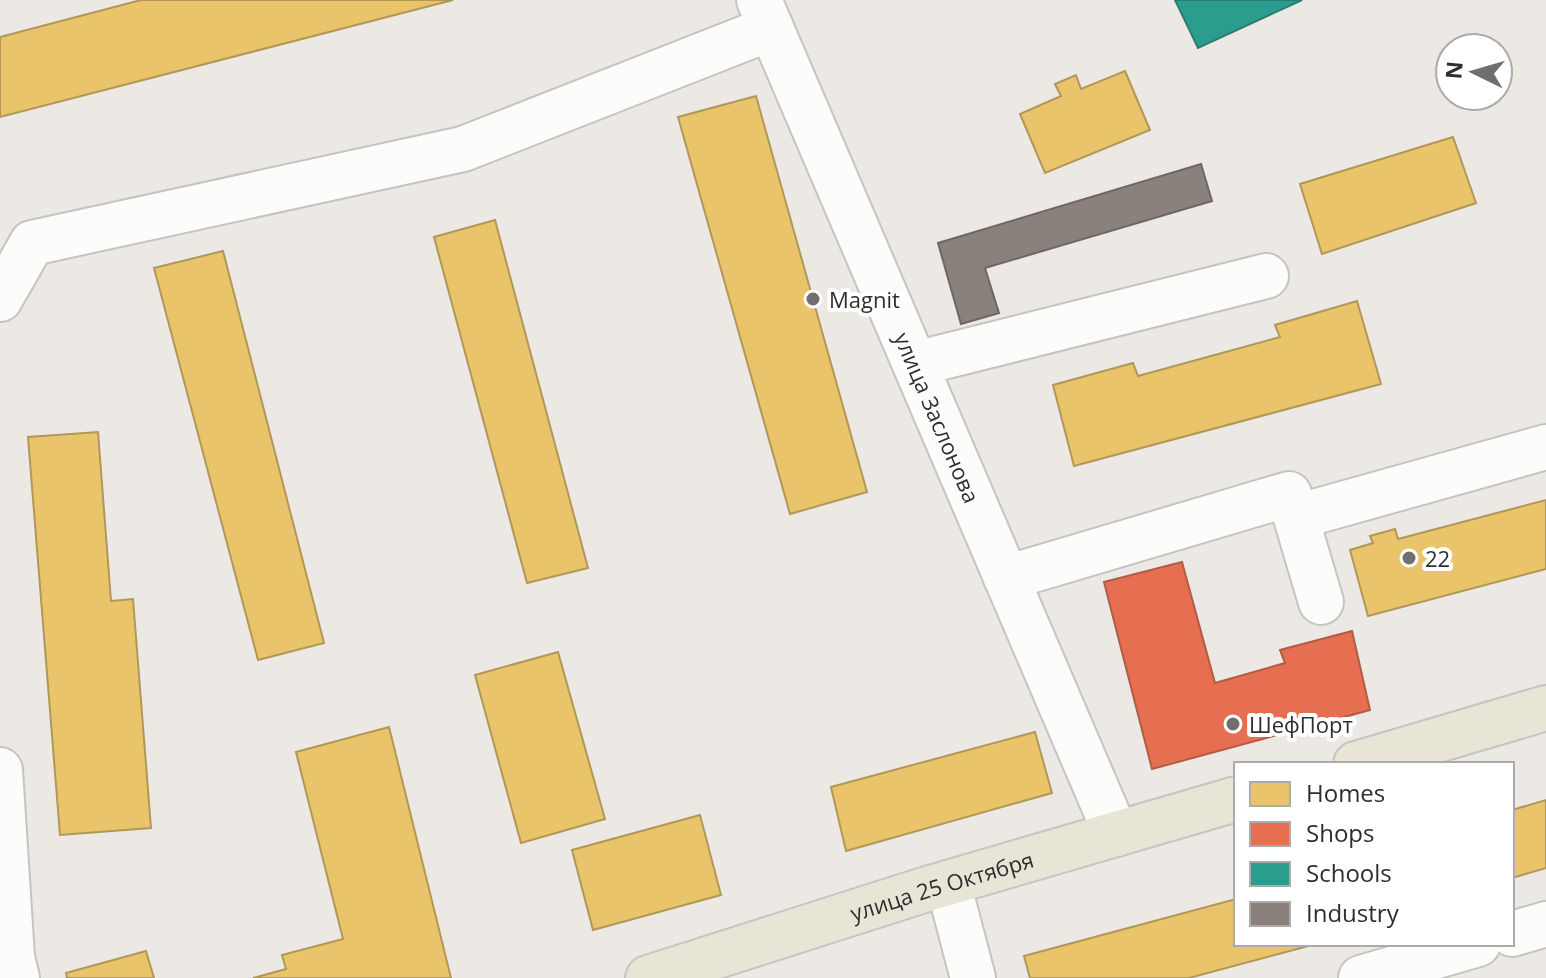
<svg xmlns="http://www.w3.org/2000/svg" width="1546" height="978" font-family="'Open Sans',sans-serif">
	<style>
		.homes { fill: #e9c46a; stroke: #b19758; stroke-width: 2 }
		.shops { fill: #e76f51; stroke: #b05c46; stroke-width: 2 }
		.schools { fill: #2a9d8f; stroke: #2b7c72; stroke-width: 2 }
		.industry { fill: #8a817c; stroke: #6e6865; stroke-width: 2 }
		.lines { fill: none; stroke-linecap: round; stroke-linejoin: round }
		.minor-casing { stroke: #c5c4c5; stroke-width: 48 }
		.major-casing { stroke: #c6c5c4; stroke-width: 48 }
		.minor { stroke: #fcfcfb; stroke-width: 44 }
		.major { stroke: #e8e4d6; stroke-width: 44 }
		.poi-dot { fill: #706f6e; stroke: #fff; stroke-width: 3 }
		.labels { text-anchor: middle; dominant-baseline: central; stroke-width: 8; stroke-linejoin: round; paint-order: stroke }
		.poi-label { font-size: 22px; fill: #2e2e2e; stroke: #fff; text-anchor: start }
		.street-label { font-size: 22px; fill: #2e2e2e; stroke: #fff }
	</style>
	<rect width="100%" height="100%" fill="#ece8e4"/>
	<g class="homes">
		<polygon points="141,0 453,0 0,117 0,37"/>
		<polygon points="1125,71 1150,130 1045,173 1020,114 1061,96 1055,84 1076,75 1081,89"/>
		<polygon points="756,96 867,492 790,514 678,117"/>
		<polygon points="1453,137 1476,203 1322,254 1300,184"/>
		<polygon points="495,220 588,568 527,583 434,237"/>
		<polygon points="223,251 324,643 258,660 154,268"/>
		<polygon points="1357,301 1381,384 1074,466 1053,385 1133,363 1138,376 1280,337 1275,325"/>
		<polygon points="98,432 111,601 133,599 151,828 60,835 28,437"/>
		<polygon points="1546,500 1546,569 1368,616 1350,550 1373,543 1370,536 1395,529 1398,539"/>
		<polygon points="558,652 605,819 521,843 475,675"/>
		<polygon points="389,727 451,978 253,978 286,969 282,955 343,939 296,752"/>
		<polygon points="1035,732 1052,793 846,851 831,787"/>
		<polygon points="1546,800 1546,868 1512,878 1512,810"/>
		<polygon points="700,815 721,895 593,930 572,850"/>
		<polygon points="1236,899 1236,944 1316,944 1189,978 1030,978 1024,956"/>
		<polygon points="146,951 154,978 67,978 66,973"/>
	</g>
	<polygon class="shops" points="1182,562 1215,683 1285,663 1280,650 1352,631 1370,710 1152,769 1104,582"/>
	<polygon class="schools" points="1175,0 1302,0 1198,48"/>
	<polygon class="industry" points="1201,164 1212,201 985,268 999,313 961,324 938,243"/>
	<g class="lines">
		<g class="minor-casing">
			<g id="minor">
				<path id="s1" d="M759 0 1116 834"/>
				<polyline points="0,299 32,243 463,149 771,28"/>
				<polyline points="915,364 1266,276"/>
				<polyline points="1296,517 1546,447"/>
				<polyline points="1006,578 1289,494 1321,602"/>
				<polyline points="0,770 12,957 17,978"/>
				<polyline points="948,883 973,978"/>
				<polyline points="1512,934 1546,924"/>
				<polyline points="1361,978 1478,944"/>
			</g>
		</g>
		<g class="major-casing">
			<g id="major">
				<polyline points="1356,764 1546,708"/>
				<path id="s2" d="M648 978 927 889 1236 799"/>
			</g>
		</g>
		<use href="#minor" class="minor"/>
		<use href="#major" class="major"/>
	</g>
	<g class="poi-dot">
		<circle cx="813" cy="299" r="8"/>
		<circle cx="1409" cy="558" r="8"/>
		<circle cx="1233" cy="724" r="8"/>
	</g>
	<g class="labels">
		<g class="poi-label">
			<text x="829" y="299">Magnit</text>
			<text x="1425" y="558">22</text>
			<text x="1249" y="724">ШефПорт</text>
		</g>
		<g class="street-label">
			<text stroke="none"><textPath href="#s1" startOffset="454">улица Заслонова</textPath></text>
			<text stroke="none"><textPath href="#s2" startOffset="308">улица 25 Октября</textPath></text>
		</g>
	</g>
	<rect x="1234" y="762" width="280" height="184" fill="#ffffff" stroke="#ababab" stroke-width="2"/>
	<rect x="1250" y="782" width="40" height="24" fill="#e9c46a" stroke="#ababab" stroke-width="2"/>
	<text x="1306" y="802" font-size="24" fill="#2e2e2e">Homes</text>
	<rect x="1250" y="822" width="40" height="24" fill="#e76f51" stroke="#ababab" stroke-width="2"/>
	<text x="1306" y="842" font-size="24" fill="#2e2e2e">Shops</text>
	<rect x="1250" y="862" width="40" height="24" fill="#2a9d8f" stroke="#ababab" stroke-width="2"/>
	<text x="1306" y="882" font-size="24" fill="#2e2e2e">Schools</text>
	<rect x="1250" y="902" width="40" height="24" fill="#8a817c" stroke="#ababab" stroke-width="2"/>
	<text x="1306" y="922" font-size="24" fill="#2e2e2e">Industry</text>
	<g transform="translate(1474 72) rotate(275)"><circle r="38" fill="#ffffff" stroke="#ababab" stroke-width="2"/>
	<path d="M0-6L14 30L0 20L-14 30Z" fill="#706f6e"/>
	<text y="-12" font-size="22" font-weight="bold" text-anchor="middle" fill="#2e2e2e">N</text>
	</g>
</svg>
